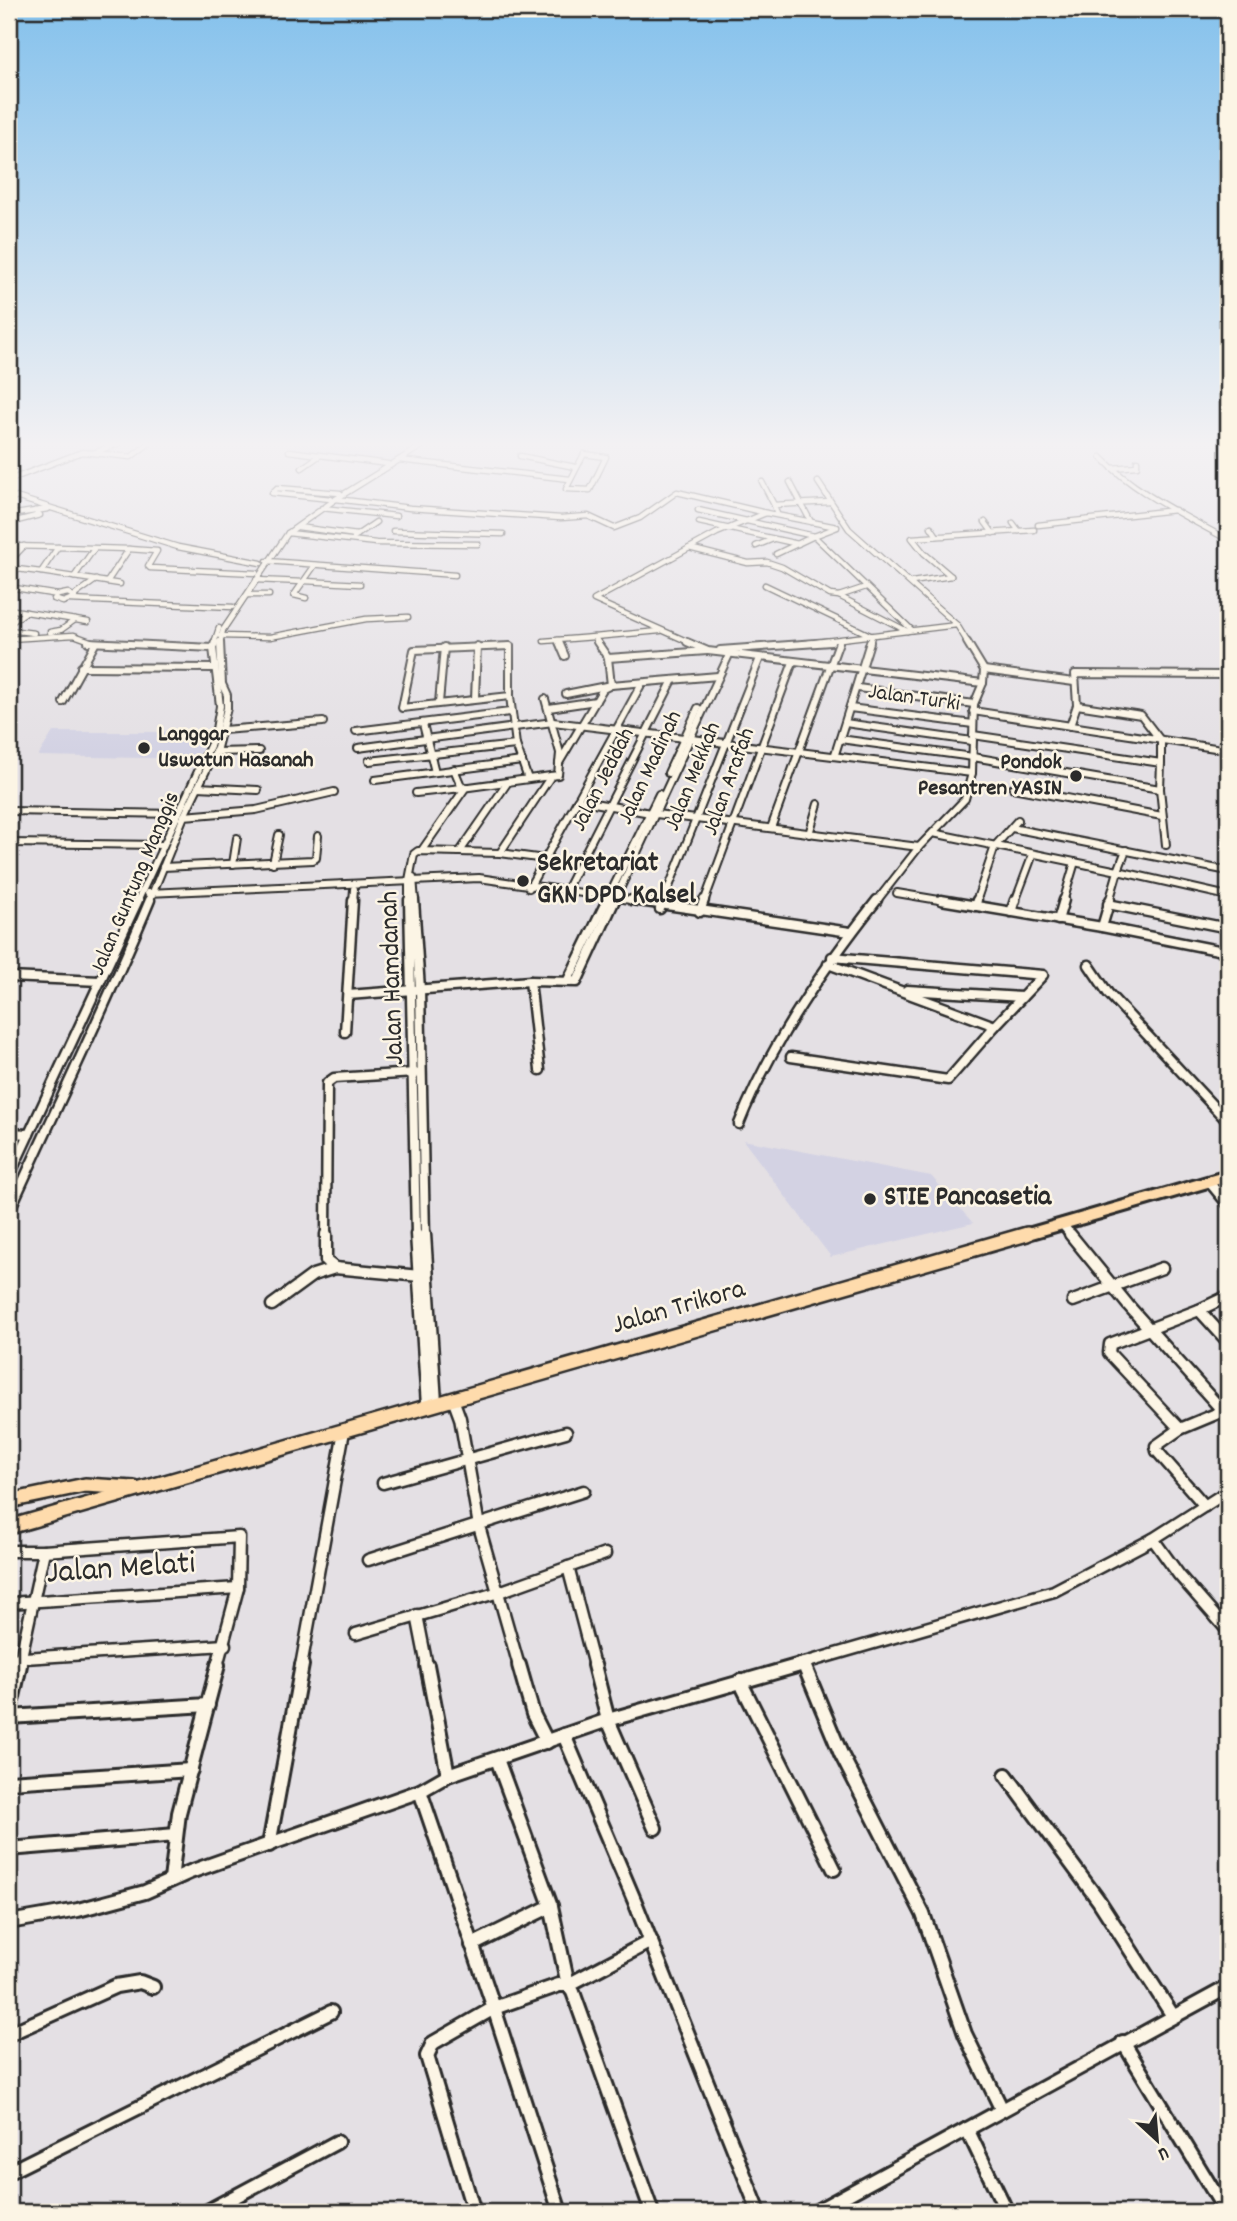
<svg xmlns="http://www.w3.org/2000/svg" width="1237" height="2221" font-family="Dekko,sans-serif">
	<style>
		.built { fill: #d3d2e3 }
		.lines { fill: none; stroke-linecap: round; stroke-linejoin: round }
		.minor-far4-casing { stroke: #2b2b2b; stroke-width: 7 }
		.minor-far3-casing { stroke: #2b2b2b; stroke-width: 10 }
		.minor-far2-casing { stroke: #2b2b2b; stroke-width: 13 }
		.minor-far1-casing { stroke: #2b2b2b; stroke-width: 15 }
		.minor-casing { stroke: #2b2b2b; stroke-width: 18 }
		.major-far1-casing { stroke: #2b2b2b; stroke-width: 16 }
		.major-casing { stroke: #2b2b2b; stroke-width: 18 }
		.minor-far4 { stroke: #fcf5e5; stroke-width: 4.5 }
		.minor-far3 { stroke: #fcf5e5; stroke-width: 6 }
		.minor-far2 { stroke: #fcf5e5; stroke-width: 8 }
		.minor-far1 { stroke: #fcf5e5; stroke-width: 10 }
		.minor { stroke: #fcf5e5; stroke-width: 12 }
		.major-far1 { stroke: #fedbac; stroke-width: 10 }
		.major { stroke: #fedbac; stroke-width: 13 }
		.poi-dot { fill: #2b2b2b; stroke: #fcf5e5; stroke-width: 2.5 }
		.labels { text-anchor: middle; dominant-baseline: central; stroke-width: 5; stroke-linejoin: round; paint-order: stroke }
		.far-street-label { font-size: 23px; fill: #2b2b2b; stroke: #fcf5e5 }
		.far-poi-label { font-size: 23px; font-weight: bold; fill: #2b2b2b; stroke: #fcf5e5; text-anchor: start }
		.poi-label { font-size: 28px; font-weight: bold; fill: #2b2b2b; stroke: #fcf5e5; text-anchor: start }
		.street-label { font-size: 28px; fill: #2b2b2b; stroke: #fcf5e5 }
		.near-street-label { font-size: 33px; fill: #2b2b2b; stroke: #fcf5e5 }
	</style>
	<rect width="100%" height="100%" fill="#e4e0e4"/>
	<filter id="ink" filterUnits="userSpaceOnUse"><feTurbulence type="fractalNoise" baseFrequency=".0143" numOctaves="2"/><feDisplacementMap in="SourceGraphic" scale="14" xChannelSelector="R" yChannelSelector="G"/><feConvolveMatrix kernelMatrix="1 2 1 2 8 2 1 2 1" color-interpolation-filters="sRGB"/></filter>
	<g filter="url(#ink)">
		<g class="built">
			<polygon points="299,442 423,442 386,464 315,454 290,448"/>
			<polygon points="53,732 168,732 165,740 205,741 197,759 38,756"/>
			<polygon points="743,1140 931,1176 973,1223 831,1257"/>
		</g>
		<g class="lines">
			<g class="minor-far4-casing">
				<g id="minor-far4">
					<polyline points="289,451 388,464"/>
					<polyline points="93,453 131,457 151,442"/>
					<polygon points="584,454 606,457 590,490 566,489"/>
					<polyline points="520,456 575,467"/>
					<path d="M1101 457C1136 494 1184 515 1228 540"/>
					<polyline points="399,460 570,479"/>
					<polyline points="302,468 319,456"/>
					<polyline points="1112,468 1137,466 1137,461"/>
					<polyline points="9,480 82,452 93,453 122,442"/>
					<polyline points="762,482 774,505"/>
					<polyline points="790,482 811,522"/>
					<polyline points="818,482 849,529 957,625"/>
					<polyline points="9,495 178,547 261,563"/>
					<polyline points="331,499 272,493 277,488 340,493"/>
					<polyline points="336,499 410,508 561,518 588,516 614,528 640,518 677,492 766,513"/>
					<polyline points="322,508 396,516"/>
					<polyline points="698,510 814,536"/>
					<polyline points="777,514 774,505 830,502"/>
					<polyline points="9,515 48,509"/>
					<polyline points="699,522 798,544"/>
					<polyline points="985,522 993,533"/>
					<polyline points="9,523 40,515 35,511"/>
					<polyline points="1013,523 1019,531"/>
					<polyline points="1038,525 1175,510"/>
					<polyline points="298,527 357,535"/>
					<polyline points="931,527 937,536"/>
					<polyline points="835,528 814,536 912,630"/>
					<polyline points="393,531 503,534"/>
					<polyline points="288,533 376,543 478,544"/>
					<polyline points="354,537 376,522"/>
					<polyline points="9,546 58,547"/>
					<polyline points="756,546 773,539"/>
					<polygon points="58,547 129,549 107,582 41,572"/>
					<polyline points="689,548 748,563 767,562 782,567 830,595 839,596 907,631"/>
					<polyline points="129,549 157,551 148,566 150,568 256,573"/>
					<polyline points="776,554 814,536"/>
					<polyline points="267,561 455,575"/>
					<polyline points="9,562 24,546"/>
					<polyline points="9,568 41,572"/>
					<polyline points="951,576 924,553 912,538 1034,530"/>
					<polyline points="74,577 94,549"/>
					<polyline points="256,580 303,582"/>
					<polyline points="305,581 360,584"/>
					<polyline points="107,582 120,584"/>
					<polyline points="912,582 951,576"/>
					<polyline points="765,585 872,636 870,643"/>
					<polyline points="9,587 58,595"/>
					<polygon points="68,593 75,597 63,602 54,599 58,595"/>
					<polyline points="75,595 96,580"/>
					<polyline points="247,595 269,595"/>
					<polyline points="839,596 866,587"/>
					<polyline points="306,598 294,595 315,565"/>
					<polyline points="69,600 233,607"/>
					<polyline points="9,609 26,612"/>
					<polyline points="9,624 26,612 88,622"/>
					<polyline points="9,630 34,633"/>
					<polyline points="50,632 61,630 75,620"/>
					<polyline points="220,636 270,637 366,619 408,617"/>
					<polyline points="594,637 660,631"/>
					<polyline points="9,639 74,635 96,643"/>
					<polyline points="558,640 559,643"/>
					<polyline points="544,641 594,637 598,643"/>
					<polyline points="214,643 219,628"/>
					<polyline points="220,643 223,630 288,533 336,499 428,442"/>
					<polyline points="691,643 594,600 717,533 766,513 837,527"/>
					<polyline points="808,643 957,625 968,643"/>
				</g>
			</g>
			<g class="minor-far3-casing">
				<g id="minor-far3">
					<polyline points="88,642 213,648"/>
					<polyline points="559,642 565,656"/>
					<polyline points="687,642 708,651 983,683"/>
					<polyline points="967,642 984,670"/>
					<polygon points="510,646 510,696 402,708 414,650"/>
					<polyline points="720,650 831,642"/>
					<polyline points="608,658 707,651"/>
					<polyline points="81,667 213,668"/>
					<polyline points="858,688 974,704"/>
					<polyline points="566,694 611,685 608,658 597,642"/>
					<polyline points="510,696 516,745 528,779"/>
					<polyline points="475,699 477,646"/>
					<polyline points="63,702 95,644"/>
					<polyline points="439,703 444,647"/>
					<polyline points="1077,705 1141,715 1161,741 1161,763"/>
					<polyline points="549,708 596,701"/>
					<polyline points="850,708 973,724"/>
					<polyline points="973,711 1228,750"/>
					<polyline points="845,723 972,741"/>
					<polyline points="423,724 435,772"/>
					<polyline points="1070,726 1077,705 1075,674 1228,675"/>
					<polyline points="223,730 323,722"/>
					<polyline points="356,731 510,712"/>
					<polyline points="973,735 1161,763 1160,789 1166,845"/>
					<polyline points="840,739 973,757 1160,789"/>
					<polyline points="358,748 553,722 972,773"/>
					<polyline points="215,752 259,751"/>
					<polyline points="835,754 870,642"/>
					<polyline points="369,761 516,745"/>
					<polyline points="559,763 603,689 611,685 718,676"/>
					<polyline points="454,769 462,788 558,775 560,753 545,699"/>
					<polyline points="668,773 698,708"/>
					<polyline points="375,780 522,761"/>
					<polyline points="198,787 258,790"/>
					<polyline points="1013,788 1162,816"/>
					<polyline points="416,793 462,788"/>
					<polyline points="577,800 656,814 919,847"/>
					<polyline points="9,811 177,814"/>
					<polyline points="184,816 256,810 334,792"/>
					<polyline points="771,828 839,642"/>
					<polyline points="1012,828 1228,871"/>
					<polyline points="933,833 1118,871 1109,902"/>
					<polyline points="809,834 818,804"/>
					<polyline points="9,843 163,845"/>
					<polyline points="422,850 466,787"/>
					<polyline points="461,850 508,782"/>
					<polyline points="1126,850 1118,871 1228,896"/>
					<polyline points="500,853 545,859"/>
					<polyline points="273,863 279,835"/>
					<polyline points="233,864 237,838"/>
					<polyline points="163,867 313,860 316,858 318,836"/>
					<polyline points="413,877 415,902"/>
					<polyline points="529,888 642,683"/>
					<polyline points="565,892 673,680"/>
					<polyline points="148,893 479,878 644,902"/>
					<polyline points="897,893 951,902"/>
					<polyline points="137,902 215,735 220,706 213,648 215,642"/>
					<polyline points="149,902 184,816 217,748 227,708 227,695 222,684 220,642"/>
					<polyline points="353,902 354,889"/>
					<polyline points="409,902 409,880 414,854 418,851 500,853 551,776"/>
					<polyline points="606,902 659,794"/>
					<polyline points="614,902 729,655"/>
					<polyline points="663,902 760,658"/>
					<polyline points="704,902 793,662"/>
					<polyline points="876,902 919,847 965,799 972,773 974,704 983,683 984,670 1074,682"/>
					<polyline points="976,902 995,846 1018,820"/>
					<polyline points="1015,902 1033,854"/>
					<polyline points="1063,902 1075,862"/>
				</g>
			</g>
			<g class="minor-far2-casing">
				<g id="minor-far2">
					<polyline points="409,900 416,1236"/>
					<polyline points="414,900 420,989 425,1236"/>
					<polyline points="632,900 850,932"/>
					<polyline points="941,900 1102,927 1228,952"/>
					<polyline points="1108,904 1228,928"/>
					<polyline points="975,906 977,900"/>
					<polyline points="660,909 663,900"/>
					<polyline points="700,912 704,900"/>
					<polyline points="1011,912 1015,900"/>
					<polyline points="1058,920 1064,900"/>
					<polyline points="1102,927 1110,900"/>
					<polyline points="828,964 995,1026 1043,975 832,957"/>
					<polyline points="1089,965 1108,993 1228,1122"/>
					<polyline points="9,977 100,981"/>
					<polyline points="568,980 607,900"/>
					<polyline points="530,981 540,1070"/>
					<polyline points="907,990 1022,997"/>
					<polyline points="348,995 530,981 577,982 615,900"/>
					<polyline points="345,1032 353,900"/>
					<polyline points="791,1057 948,1080 995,1026"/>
					<path d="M739 1124C771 1043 823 969 877 900"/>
					<polyline points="9,1133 29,1134"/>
					<polyline points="9,1177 138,900"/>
					<polyline points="1209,1182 1228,1205"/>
					<path d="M9 1212C56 1108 106 1006 150 900"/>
					<polyline points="1062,1224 1072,1236"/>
					<polyline points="326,1236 327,1083 334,1078 415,1073"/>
				</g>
			</g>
			<g class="minor-far1-casing">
				<g id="minor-far1">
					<polyline points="326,1234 326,1261 335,1268"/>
					<polyline points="416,1234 427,1406"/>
					<polyline points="425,1234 436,1402"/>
					<polyline points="1070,1234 1128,1305 1228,1417"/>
					<polyline points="1073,1301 1162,1268"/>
					<polyline points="272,1305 313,1275 335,1268 420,1276"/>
					<polyline points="1199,1310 1222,1299"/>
					<polyline points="1228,1342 1199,1310 1110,1344 1109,1353 1180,1429 1228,1409"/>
					<polyline points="453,1399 460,1418 479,1526 519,1666"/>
					<polyline points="1180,1429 1156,1446 1157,1451 1205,1506"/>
					<polyline points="383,1483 566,1432"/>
					<polyline points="1153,1539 1179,1575 1228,1631"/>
					<polyline points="9,1551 44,1551 239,1537 238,1588 217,1666"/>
					<polyline points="368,1560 584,1491"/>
					<polyline points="568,1567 594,1666"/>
					<polyline points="9,1603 238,1588"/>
					<polyline points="417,1615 427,1666"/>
					<polyline points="356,1634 499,1592 605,1554"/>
					<polyline points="9,1659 225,1645"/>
					<polyline points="803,1663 804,1666"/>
					<polyline points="19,1666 44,1551"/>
					<polyline points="301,1666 344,1431"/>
					<polyline points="794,1666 1054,1591 1153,1539 1228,1491"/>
				</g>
			</g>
			<g class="minor-casing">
				<g id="minor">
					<polyline points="427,1665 448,1775"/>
					<polyline points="519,1665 533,1714 547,1742"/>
					<polyline points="594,1665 608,1720 655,1828"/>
					<polyline points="804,1665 841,1754 923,1914 965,2034 1002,2110"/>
					<polyline points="740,1681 834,1869"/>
					<polyline points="9,1715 20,1665"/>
					<polyline points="9,1717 208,1705"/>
					<polyline points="564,1735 635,1902 759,2212"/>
					<polyline points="497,1759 551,1906 568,1985 651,1941"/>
					<polyline points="1006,1775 1099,1901 1173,2016"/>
					<polyline points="9,1782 191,1770"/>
					<polyline points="420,1791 494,2008 559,1985 568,1985 573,1992 652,2212"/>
					<polyline points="269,1845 302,1665"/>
					<polyline points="9,1849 176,1835"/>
					<polyline points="171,1880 179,1813 218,1665"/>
					<polyline points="9,1922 78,1910 145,1892 190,1872 420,1791 448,1775 608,1720 800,1665"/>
					<polyline points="472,1945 551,1906"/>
					<polyline points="9,2034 116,1986 140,1982 153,1987"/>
					<polyline points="1123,2042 1226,2212"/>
					<polyline points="967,2129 1007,2212"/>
					<polyline points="9,2172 331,2012"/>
					<polyline points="206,2212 337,2142"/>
					<polyline points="474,2212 427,2056 433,2043 494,2008 560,2212"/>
					<polyline points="815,2212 1228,1987"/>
				</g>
			</g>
			<g class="major-far1-casing">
				<polyline id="major-far1" points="1021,1236 1228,1176"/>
			</g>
			<g class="major-casing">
				<g id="major">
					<polyline points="9,1501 85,1485 134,1488"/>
					<polyline points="9,1527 1027,1234"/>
				</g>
			</g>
			<use href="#minor-far4" class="minor-far4"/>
			<use href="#minor-far3" class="minor-far3"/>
			<use href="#minor-far2" class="minor-far2"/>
			<use href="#minor-far1" class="minor-far1"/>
			<use href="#minor" class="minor"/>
			<use href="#major-far1" class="major-far1"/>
			<use href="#major" class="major"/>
		</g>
	</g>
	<linearGradient id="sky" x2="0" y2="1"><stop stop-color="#84c1ec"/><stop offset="0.59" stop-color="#f3f1f3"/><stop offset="1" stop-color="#f3f1f3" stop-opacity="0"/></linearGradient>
	<rect width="1237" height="753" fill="url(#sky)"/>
	<g class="poi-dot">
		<circle cx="144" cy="748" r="7"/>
		<circle cx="1076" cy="776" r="7"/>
		<circle cx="523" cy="881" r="7"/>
		<circle cx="870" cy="1199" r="7"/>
	</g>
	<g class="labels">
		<g class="far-street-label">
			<text transform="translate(914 699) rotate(8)">Jalan Turki</text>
			<text transform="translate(651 768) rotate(-65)">Jalan Madinah</text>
			<text transform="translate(694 777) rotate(-68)">Jalan Mekkah</text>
			<text transform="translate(604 780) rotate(-63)">Jalan Jeddah</text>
			<text transform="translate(730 782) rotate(-70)">Jalan Arafah</text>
			<text transform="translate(136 884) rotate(-67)">Jalan Guntung Manggis</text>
		</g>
		<g class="far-poi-label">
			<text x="158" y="735">Langgar<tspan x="158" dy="26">Uswatun Hasanah</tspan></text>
			<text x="1062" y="763" text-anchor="end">Pondok<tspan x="1062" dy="26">Pesantren YASIN</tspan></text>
		</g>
		<g class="poi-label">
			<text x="537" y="865">Sekretariat<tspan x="537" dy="32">GKN DPD Kalsel</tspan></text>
			<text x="884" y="1199">STIE Pancasetia</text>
		</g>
		<g class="street-label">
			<text transform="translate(394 978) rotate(-92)">Jalan Hamdanah</text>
			<text transform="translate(679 1309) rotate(-16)">Jalan Trikora</text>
		</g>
		<g class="near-street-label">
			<text transform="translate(121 1570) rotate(-4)">Jalan Melati</text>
		</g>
	</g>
	<rect width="1237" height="2221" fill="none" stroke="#fcf5e5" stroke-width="35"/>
	<rect x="18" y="18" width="1202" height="2186" fill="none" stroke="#2b2b2b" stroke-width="2.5" filter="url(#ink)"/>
	<g transform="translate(1157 2140) rotate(154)" stroke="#fcf5e5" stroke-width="5" paint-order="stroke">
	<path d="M0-5L12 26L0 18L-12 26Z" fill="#2b2b2b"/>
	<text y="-10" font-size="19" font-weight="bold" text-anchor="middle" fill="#2b2b2b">U</text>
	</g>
</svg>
